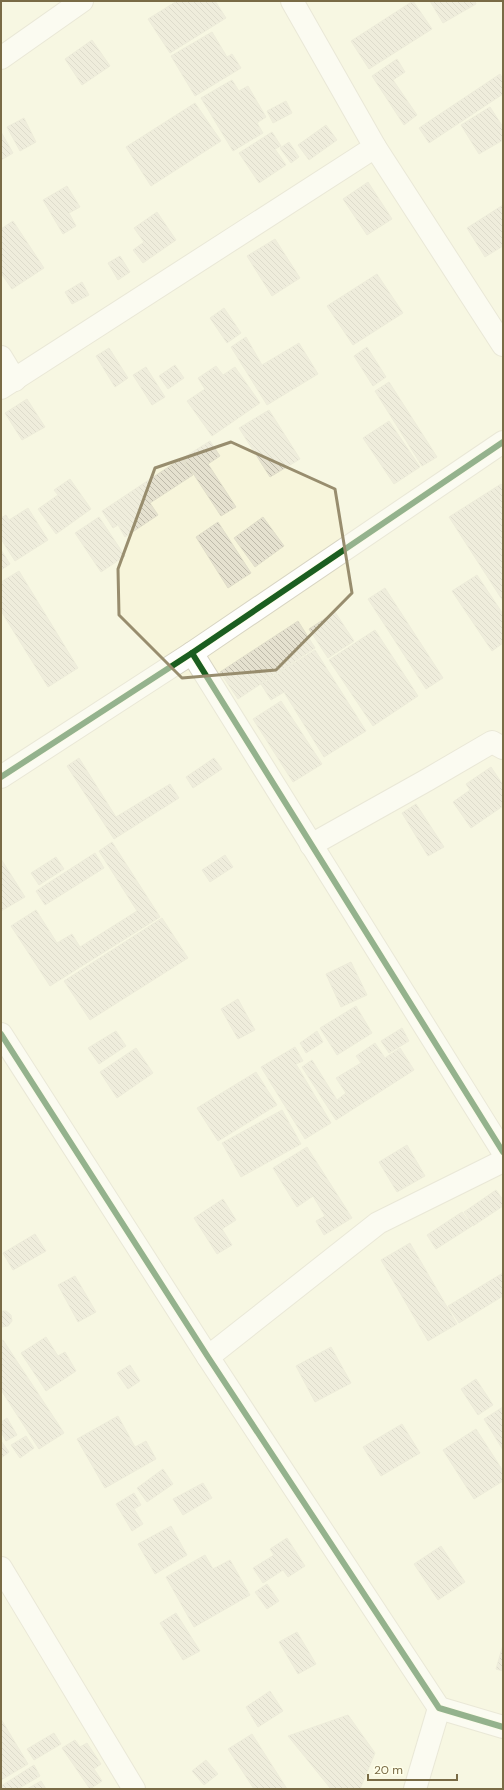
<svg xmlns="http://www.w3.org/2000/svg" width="504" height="1790" font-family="'DM Sans',sans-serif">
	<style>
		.residential { fill: #f7f5db }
		.building { fill: url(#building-back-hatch); stroke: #e1deca }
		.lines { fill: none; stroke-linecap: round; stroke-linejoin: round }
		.minor-casing { stroke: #d8d5c3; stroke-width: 24 }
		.minor { stroke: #fefefc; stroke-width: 22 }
		.cycleway-casing { stroke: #ffffea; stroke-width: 8 }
		.cycleway { stroke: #1b5e20; stroke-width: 6 }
		.marked { fill: none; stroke: #988d6e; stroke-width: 3; stroke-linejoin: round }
	</style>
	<defs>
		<pattern id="building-back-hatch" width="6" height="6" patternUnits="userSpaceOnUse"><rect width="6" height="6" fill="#e5e1cf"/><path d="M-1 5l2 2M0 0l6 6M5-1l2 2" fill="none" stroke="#bebaaa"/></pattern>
	</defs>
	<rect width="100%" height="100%" fill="#f8f8e8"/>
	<rect class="residential" x="1" y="1" width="502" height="1788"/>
	<g class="building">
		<polygon points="177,1 215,1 226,18 170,53 148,19"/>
		<polygon points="413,1 432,29 369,69 351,41"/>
		<polygon points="430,1 475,1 476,4 443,23"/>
		<polygon points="212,32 227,57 232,54 241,68 195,96 171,56"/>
		<polygon points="92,40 110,66 82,85 65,59"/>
		<polygon points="397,59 405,72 393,80 417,115 404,125 372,76"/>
		<polygon points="500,74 503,79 503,94 429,143 419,128"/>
		<polygon points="232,80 239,91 248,86 266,117 257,123 263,133 233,151 201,98"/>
		<polygon points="286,101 292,113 273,123 267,111"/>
		<polygon points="195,103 221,141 151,186 126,147"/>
		<polygon points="490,107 503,127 503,140 479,154 461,125"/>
		<polygon points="24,118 36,142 20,151 7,127"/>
		<polygon points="326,125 337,140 309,160 298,145"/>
		<polygon points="1,132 13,153 1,160"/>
		<polygon points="272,132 281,146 275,149 286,165 259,183 239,153"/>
		<polygon points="289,142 299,157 291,163 280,148"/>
		<polygon points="368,182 392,219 367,235 343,199"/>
		<polygon points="67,186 80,207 69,213 76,226 63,234 43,200"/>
		<polygon points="503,205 503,246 485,257 467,228"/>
		<polygon points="157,212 176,240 143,263 133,250 144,242 134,228"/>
		<polygon points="13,221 44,268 12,289 1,273 1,229"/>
		<polygon points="275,239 300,278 272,296 247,256"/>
		<polygon points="120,256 130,272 118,280 108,263"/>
		<polygon points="377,274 403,313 353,345 327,306"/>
		<polygon points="82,282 89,295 72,304 65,292"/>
		<polygon points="224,308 241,333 227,343 210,318"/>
		<polygon points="246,337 262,365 299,343 318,374 267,405 231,347"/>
		<polygon points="367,347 386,377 373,386 354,356"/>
		<polygon points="109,348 128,378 115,387 96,356"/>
		<polygon points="175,365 184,378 168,389 159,376"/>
		<polygon points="216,366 223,375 235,367 260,403 212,436 187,401 205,389 198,378"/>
		<polygon points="146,367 165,397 152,405 133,375"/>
		<polygon points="389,382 437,457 422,466 375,391"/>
		<polygon points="27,399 45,427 22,440 5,413"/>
		<polygon points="269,410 300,459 270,477 239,428"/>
		<polygon points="389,421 420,467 394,484 363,438"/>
		<polygon points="210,441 220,456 208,464 236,507 221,516 183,458"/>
		<polygon points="182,458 193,475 150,503 158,515 125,537 118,525 113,528 102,511"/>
		<polygon points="70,479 91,509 56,534 38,509 58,495 54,490"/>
		<polygon points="501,484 503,487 503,601 449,517"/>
		<polygon points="28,508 48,540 15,561 1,539 1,518 6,515 9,520"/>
		<polygon points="99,517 125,556 101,572 75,533"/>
		<polygon points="263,517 284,546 255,567 234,538"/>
		<polygon points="218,522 251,573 228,588 196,537"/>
		<polygon points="1,550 10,564 1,570"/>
		<polygon points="19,571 78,668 48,687 1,611 1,582"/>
		<polygon points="477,575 503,614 503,643 492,651 452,591"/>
		<polygon points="385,588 443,678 426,689 368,599"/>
		<polygon points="335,612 354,641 328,658 309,629"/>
		<polygon points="298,621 315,648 238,699 220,672"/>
		<polygon points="375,630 418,696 373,726 329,660"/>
		<polygon points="315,650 366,731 324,757 284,692 271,700 261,684"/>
		<polygon points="281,701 322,764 293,782 253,719"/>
		<polygon points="79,758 116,817 170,784 179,798 114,839 67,766"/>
		<polygon points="214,758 222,769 193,788 186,777"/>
		<polygon points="491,767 503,785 503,806 471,828 453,802 470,790 466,784"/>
		<polygon points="416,804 444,847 428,856 402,813"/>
		<polygon points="112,842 160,917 50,986 11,926 36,910 57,943 72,934 80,947 137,911 99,851"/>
		<polygon points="95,853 104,868 45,905 36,891"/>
		<polygon points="225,855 233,867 210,882 202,870"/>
		<polygon points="56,857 64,869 39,885 31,873"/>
		<polygon points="1,859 25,897 1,911"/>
		<polygon points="162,918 188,958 90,1020 64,981"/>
		<polygon points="351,962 367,995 341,1007 326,974"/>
		<polygon points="238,999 255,1030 238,1039 221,1009"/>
		<polygon points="356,1006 372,1033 337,1055 320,1028"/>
		<polygon points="402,1028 409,1041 389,1053 381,1041"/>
		<polygon points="116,1031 126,1046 99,1064 88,1048"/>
		<polygon points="317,1031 323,1042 306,1053 300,1043"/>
		<polygon points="375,1043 385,1058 400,1048 414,1070 336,1120 302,1067 312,1060 337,1100 346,1093 336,1078 361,1063 356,1056"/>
		<polygon points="295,1047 303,1061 296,1064 331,1123 305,1139 261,1067"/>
		<polygon points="136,1048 153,1073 117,1098 100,1072"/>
		<polygon points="256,1072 277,1105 218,1141 197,1108"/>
		<polygon points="282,1110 301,1144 241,1177 222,1143"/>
		<polygon points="407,1145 425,1176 397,1192 379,1162"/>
		<polygon points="307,1147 352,1218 324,1235 316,1221 325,1216 313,1196 297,1207 273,1168"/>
		<polygon points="496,1190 503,1200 503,1206 473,1226 464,1212"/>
		<polygon points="223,1199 236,1220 222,1229 232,1245 217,1254 194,1218"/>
		<polygon points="462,1212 472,1226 436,1249 427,1235"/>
		<polygon points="35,1234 46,1251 13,1270 3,1253"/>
		<polygon points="410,1243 457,1324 428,1341 381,1260"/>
		<polygon points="503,1273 503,1296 459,1323 448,1306"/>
		<polygon points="75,1276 96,1312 78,1322 58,1285"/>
		<polygon points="1,1311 6,1311 11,1315 12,1321 8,1326 1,1327"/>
		<polygon points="46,1337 58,1356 65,1352 76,1371 46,1391 21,1353"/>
		<polygon points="3,1340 64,1433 39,1449 1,1390 1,1341"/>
		<polygon points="331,1347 351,1383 315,1402 296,1366"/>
		<polygon points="130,1365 140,1381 128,1389 117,1373"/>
		<polygon points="476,1379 493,1405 478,1415 461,1389"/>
		<polygon points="503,1407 503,1450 484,1419"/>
		<polygon points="118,1416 135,1447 146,1441 156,1459 105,1488 77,1439"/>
		<polygon points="7,1418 17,1435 6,1441 1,1432 1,1422"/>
		<polygon points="402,1424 420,1453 381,1476 363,1447"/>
		<polygon points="476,1429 503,1471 503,1481 474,1499 443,1450"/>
		<polygon points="26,1436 34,1448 20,1458 11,1445"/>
		<polygon points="1,1441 9,1452 1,1458"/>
		<polygon points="163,1469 173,1484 147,1502 137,1488"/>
		<polygon points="203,1483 212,1498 183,1515 173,1499"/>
		<polygon points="134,1493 141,1505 134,1509 143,1524 132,1531 116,1504"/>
		<polygon points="171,1526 187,1555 155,1574 138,1544"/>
		<polygon points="287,1538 305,1566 288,1577 283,1570 263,1583 253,1568 274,1555 270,1549"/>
		<polygon points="441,1546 465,1582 438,1600 414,1564"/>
		<polygon points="205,1555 213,1569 230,1560 250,1595 194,1627 166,1577"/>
		<polygon points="267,1584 279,1601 267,1609 255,1592"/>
		<polygon points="176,1613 200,1651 183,1660 160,1623"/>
		<polygon points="297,1632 316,1664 298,1674 279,1642"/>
		<polygon points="503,1645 503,1671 496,1669"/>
		<polygon points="270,1691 283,1711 258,1727 246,1707"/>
		<polygon points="348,1715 375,1753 360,1789 331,1789 288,1736"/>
		<polygon points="1,1719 28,1764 1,1780"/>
		<polygon points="54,1733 61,1744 34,1760 27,1749"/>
		<polygon points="252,1734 287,1789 254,1789 228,1749"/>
		<polygon points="75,1740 80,1747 87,1743 101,1764 94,1769 102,1781 90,1789 62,1748"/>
		<polygon points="206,1760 218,1774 204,1785 192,1771"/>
		<polygon points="34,1765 40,1776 18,1789 2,1789 1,1786"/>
		<polygon points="41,1781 46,1789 27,1789"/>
	</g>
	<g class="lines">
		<g class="minor-casing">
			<g id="minor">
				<polyline points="292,1 375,147 503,345"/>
				<polyline points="1,58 82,1"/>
				<polyline points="1,357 15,380"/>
				<polyline points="1,388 375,147"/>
				<polyline points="192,653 503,1152"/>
				<polyline points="1,777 192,653 503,442"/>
				<polyline points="311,845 427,780 492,742 503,748"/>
				<polyline points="1,1034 208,1357 439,1708 503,1727"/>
				<polyline points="208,1357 378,1223 503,1161"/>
				<polyline points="1,1568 134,1789"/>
				<polyline points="415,1789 439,1708"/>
			</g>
		</g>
		<use href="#minor" class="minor"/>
		<g class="cycleway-casing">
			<g id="cycleway">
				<polyline points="192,653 503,1152"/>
				<polyline points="1,777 192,653 503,442"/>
				<polyline points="1,1034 208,1357 439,1708 503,1727"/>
			</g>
		</g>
		<use href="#cycleway" class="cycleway"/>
	</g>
	<path d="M0 0H504V1790H0ZM231 442 335 489 352 593 276 670 182 678 119 615 118 569 155 468Z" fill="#f8f8e8" fill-opacity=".55" fill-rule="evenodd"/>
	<path class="marked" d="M231 442 335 489 352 593 276 670 182 678 119 615 118 569 155 468Z"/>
	<rect width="504" height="1790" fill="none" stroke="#796b46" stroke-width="4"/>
	<path d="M368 1774v6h89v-6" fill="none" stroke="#796b46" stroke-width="2"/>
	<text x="374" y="1774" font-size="12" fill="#796b46" stroke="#ffffea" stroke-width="3" paint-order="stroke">20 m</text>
</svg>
